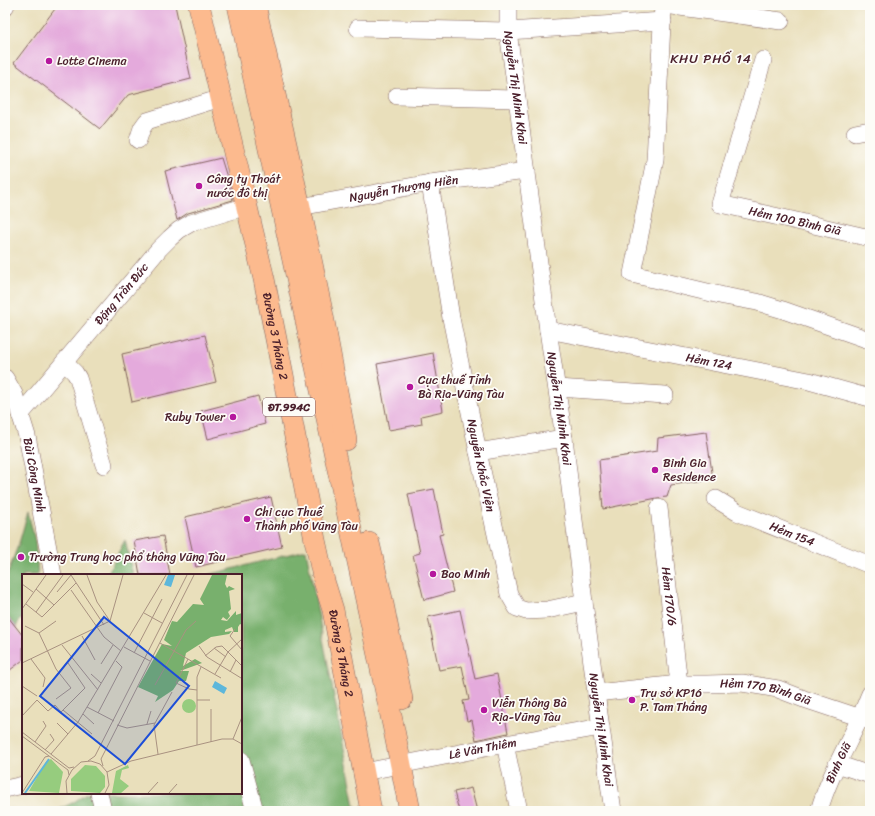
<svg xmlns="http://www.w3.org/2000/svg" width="875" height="816" font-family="Sriracha,sans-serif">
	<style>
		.forest { fill: #78b06d; stroke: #61684c }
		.building { fill: #e4aadc }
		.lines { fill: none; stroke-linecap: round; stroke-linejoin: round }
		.minor-casing { stroke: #82625d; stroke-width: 18 }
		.major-casing { stroke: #82625d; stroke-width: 22 }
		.minor { stroke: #fff; stroke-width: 17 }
		.major { stroke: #fcba8e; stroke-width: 21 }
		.poi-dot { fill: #b5179e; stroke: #fdfcf7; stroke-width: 1.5 }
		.labels { text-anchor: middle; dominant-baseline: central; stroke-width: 3.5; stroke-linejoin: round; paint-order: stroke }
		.shield { fill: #fdfcf7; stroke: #806168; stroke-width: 1 }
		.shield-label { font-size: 11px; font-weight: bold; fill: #4a1f2b }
		.poi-label { font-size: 12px; fill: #4a1f2b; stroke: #fdfcf7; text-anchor: start }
		.street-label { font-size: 12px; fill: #4a1f2b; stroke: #fdfcf7 }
		.neighbourhood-label { font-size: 13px; letter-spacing: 1px; fill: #4a1f2b; stroke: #fdfcf7 }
		.inset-river { fill: none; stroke: #5db7db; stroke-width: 2 }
		.inset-road { fill: none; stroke: #a99281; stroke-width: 1 }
		.view { fill: #1d4ed8; fill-opacity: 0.15; stroke: #1d4ed8; stroke-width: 2 }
		.inset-edge { fill: none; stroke: #4a1f2b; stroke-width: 2 }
	</style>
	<rect width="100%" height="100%" fill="#fdfcf7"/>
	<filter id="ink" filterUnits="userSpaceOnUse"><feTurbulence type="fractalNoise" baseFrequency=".025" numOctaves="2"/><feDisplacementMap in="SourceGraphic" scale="8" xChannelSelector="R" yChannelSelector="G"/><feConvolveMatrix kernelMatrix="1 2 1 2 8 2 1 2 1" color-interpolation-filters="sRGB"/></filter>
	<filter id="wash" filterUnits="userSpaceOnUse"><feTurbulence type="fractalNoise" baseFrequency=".012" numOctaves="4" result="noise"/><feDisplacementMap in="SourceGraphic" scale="16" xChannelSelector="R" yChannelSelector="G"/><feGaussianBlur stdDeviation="0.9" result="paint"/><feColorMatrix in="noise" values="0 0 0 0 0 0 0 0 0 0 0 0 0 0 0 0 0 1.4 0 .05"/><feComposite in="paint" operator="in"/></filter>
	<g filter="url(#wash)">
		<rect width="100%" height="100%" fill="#e9dfbb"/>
		<g class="forest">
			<polygon points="28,512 35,541 38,575 23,575 23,619 20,619 16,627 5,613 5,581 20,540"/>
			<polygon points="125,540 133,575 107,575 108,573"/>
			<polygon points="306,550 356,811 56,811 74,802 87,793 241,793 241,575 208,575"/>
		</g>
		<g id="blocks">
			<g class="building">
				<polygon points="58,5 175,5 191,79 128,95 100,129 14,63"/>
				<polygon points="221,158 229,184 233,200 188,213 177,220 165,171"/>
				<polygon points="205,335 216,382 132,402 122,354"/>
				<polygon points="433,353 443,411 421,416 422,424 389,430 377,364"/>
				<polygon points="258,396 265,424 208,439 201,411"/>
				<polygon points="706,432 713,479 671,485 667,497 657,498 603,509 599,460 657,451 658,438"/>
				<polygon points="434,489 443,534 439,535 453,592 424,600 413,555 420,553 408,494"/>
				<polygon points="271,497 282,547 196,567 185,517"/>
				<polygon points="163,536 170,575 140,575 134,541"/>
				<polygon points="460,610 475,679 497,674 508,733 476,740 472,720 467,721 463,701 469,700 462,666 439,670 428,617"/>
				<polygon points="5,613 23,636 23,660 5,674"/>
				<polygon points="471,788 477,811 459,811 454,792"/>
			</g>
		</g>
	</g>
	<g filter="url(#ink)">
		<use href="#blocks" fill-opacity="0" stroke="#82625d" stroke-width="1"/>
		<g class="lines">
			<g class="minor-casing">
				<g id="minor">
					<path id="s1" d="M508 5V31L548 330 564 438 584 602 596 693 613 811"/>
					<polyline points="663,5 655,160 632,274 724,296 757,302 783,310 869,340"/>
					<polyline points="665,5 739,15 741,5"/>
					<polyline points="5,7 6,5"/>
					<polyline points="739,15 781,21"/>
					<polyline points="358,28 508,31 663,21"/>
					<path id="s2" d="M763 60 720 204 779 217 870 238"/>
					<polyline points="397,96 517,99"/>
					<polyline points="855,133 870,130"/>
					<polyline points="138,140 142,128 147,121 221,98"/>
					<path id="s3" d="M430 183 451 318 478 452 509 594 517 608 526 611 547 610 584 602"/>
					<path id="s4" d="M290 213 300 207 430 183 527 171"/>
					<path id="s5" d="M548 330 809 381 870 398"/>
					<polyline points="64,362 75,373 78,378 104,465"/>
					<path id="s6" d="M5 378 14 394 27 436 53 575"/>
					<polyline points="557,388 665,395"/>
					<path id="s7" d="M20 415 159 249 170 238 179 230 191 223 247 206"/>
					<polyline points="478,452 564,438"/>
					<path id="s8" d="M716 499 737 512 870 565"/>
					<path id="s9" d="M659 508 679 684"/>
					<path id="s10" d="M596 693 679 684H707L742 683 778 689 804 699 870 721"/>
					<polyline points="505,744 519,811"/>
					<polyline points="241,760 255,811"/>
					<polyline points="837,764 870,775"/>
					<path id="s11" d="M364 772 505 744 601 727"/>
					<polyline points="5,789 23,785"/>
					<polyline points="99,793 103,811"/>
					<path id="s12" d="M819 811C828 779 845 750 859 720 863 712 866 703 870 694"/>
				</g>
			</g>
			<g class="major-casing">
				<g id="major">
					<path id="s13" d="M199 5 264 279 277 344 315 540 324 581 333 610 371 811"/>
					<polyline points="238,5 393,725 410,811"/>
					<polyline points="255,5 300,207 323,316 346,440"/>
					<polyline points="369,543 382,599 402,699"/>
				</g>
			</g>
			<use href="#minor" class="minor"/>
			<use href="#major" class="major"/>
		</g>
	</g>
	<g class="poi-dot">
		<circle cx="49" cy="61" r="4"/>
		<circle cx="199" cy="186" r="4"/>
		<circle cx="410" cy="387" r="4"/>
		<circle cx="233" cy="417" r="4"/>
		<circle cx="655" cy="470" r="4"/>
		<circle cx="247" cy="519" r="4"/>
		<circle cx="21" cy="557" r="4"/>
		<circle cx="433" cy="574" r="4"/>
		<circle cx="632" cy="700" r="4"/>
		<circle cx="484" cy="710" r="4"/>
	</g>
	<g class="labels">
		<rect class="shield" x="263" y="398" width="52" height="18" rx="3"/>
		<g class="shield-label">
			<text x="289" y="407">ĐT.994C</text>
		</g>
		<g class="poi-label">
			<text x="57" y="61">Lotte Cinema</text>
			<text x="207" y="179">Công ty Thoát<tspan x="207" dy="14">nước đô thị</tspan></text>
			<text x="418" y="380">Cục thuế Tỉnh<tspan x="418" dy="14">Bà Rịa-Vũng Tàu</tspan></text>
			<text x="225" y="417" text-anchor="end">Ruby Tower</text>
			<text x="663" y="463">Binh Gia<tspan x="663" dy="14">Residence</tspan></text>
			<text x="255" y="512">Chi cục Thuế<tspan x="255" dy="14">Thành phố Vũng Tàu</tspan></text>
			<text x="29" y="557">Trường Trung học phổ thông Vũng Tàu</text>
			<text x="441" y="574">Bao Minh</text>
			<text x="640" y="693">Trụ sở KP16<tspan x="640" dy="14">P. Tam Thắng</tspan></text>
			<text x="492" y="703">Viễn Thông Bà<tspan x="492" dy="14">Rịa-Vũng Tàu</tspan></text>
		</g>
		<g class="street-label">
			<text stroke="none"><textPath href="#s1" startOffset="83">Nguyễn Thị Minh Khai</textPath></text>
			<text stroke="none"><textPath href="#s4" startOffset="117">Nguyễn Thượng Hiền</textPath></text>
			<text stroke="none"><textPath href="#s2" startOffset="227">Hẻm 100 Bình Giã</textPath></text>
			<text stroke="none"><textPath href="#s7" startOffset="158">Đặng Trần Đức</textPath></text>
			<text stroke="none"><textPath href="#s13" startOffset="340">Đường 3 Tháng 2</textPath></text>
			<text stroke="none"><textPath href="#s5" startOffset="164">Hẻm 124</textPath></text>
			<text stroke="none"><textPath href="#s1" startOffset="407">Nguyễn Thị Minh Khai</textPath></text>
			<text stroke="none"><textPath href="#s3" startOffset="287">Nguyễn Khắc Viện</textPath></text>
			<text stroke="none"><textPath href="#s6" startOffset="102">Bùi Công Minh</textPath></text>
			<text stroke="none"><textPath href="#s8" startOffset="84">Hẻm 154</textPath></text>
			<text stroke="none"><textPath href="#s9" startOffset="89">Hẻm 170/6</textPath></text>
			<text stroke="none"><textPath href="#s13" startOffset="664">Đường 3 Tháng 2</textPath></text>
			<text stroke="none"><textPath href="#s10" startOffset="171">Hẻm 170 Bình Giã</textPath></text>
			<text stroke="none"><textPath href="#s1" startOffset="731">Nguyễn Thị Minh Khai</textPath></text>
			<text stroke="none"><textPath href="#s11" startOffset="121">Lê Văn Thiêm</textPath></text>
			<text stroke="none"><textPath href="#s12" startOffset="52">Bình Giã</textPath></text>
		</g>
		<g class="neighbourhood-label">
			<text x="711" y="58">KHU PHỐ 14</text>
		</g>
	</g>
	<g transform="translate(22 574)">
		<rect width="220" height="220" fill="#e9dfbb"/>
		<path d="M160 132a7 7 0 1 1 14 0a7 7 0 1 1-14 0ZM29 185 41 198 37 219 7 217 24 188ZM63 191 74 192 83 202V213L78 219 49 217V205ZM106 191 107 194 100 196 98 205 107 212 99 219H90L94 197Z" fill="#96cc7e"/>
		<path d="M190 1H205L203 10 205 14 207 12 213 15 207 17 209 35 206 38 208 42 205 46 201 43 199 46 205 47 214 37V41L220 39V51L218 50 216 53V58H212L210 53 203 56V58L210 57 207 60 189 63 164 79 161 92 173 85 180 89 158 97H167L164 107H157L151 116 133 128 136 122 116 113 140 70 150 72 142 66 150 47 155 48 171 30 182 31 178 25Z" fill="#78b06d"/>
		<path d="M146 1H153L149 13 142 11ZM193 107 205 114 202 120 190 113Z" fill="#5db7db"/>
		<path class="inset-river" d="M3 219 27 185"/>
		<path class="inset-road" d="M49 1 82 51M65 1 75 28 88 47M0 10 11 18M14 15 32 31M49 16 82 63 99 77M35 18 49 1M4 30 20 43 54 9M0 35 24 1M14 38 41 1M122 39 140 49M3 52 17 59 34 95 49 114 34 125M213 55 208 62 220 76M17 59 34 47M60 62 73 86M138 69 199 104M40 71 76 116M177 72 185 83 219 104M102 73 128 87M192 74 204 83M112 79 140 25M183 82 194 73 200 72 220 92M9 85 23 104 21 113M166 85 154 109 167 115 175 116M0 89 88 47 101 1M79 90 91 71M208 98 214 86M69 100 79 109M193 100 206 78 220 65M133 111 164 56 174 47M0 112 15 122M175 126H188M65 133 92 147M189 135V168M41 136 70 160M76 139 100 93 94 87M61 140 72 150M0 142 15 126 26 137 33 131 39 138 63 114 46 89M35 149 46 160M125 150 129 137M95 151 105 154 133 149M0 158 47 194 52 193M0 162 46 196 47 201M211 165 220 143M13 168 24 152 21 147M175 171V103L179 93M23 176 32 166 28 160M29 180 56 148 144 1M136 180 132 151 150 118M66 187 73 182 165 1M81 192 79 185 172 1M85 198 109 187 200 165H211L220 170M0 219 23 183 27 182M45 219 44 207 50 196 59 188 69 187 78 190 85 198 87 211 83 219M126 219 136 208M147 219 155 210"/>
		<path class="view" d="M82 43 167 112 103 190 18 122Z"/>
		<rect width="220" height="220" class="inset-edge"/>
	</g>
	<rect width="875" height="816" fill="none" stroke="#fdfcf7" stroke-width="20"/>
</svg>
